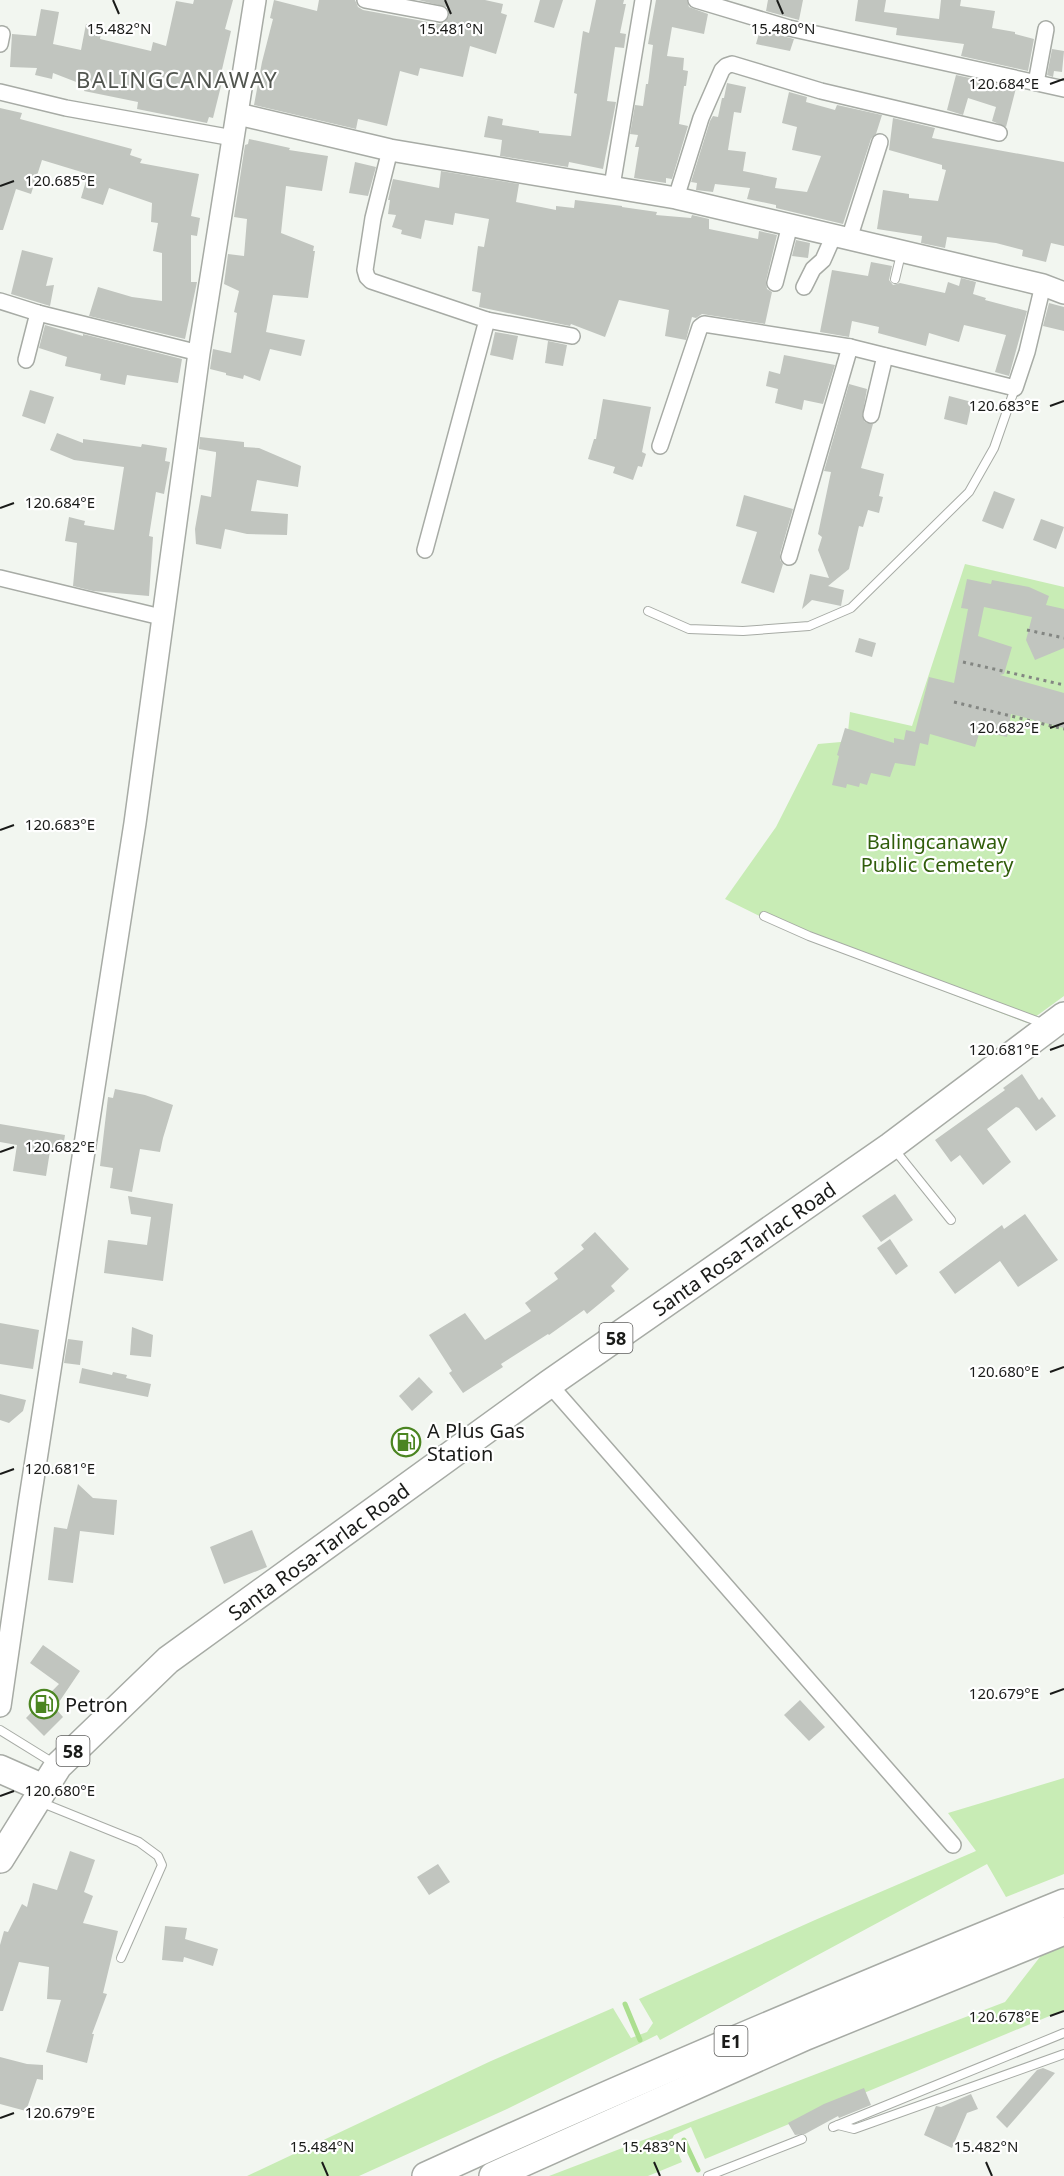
<svg xmlns="http://www.w3.org/2000/svg" width="1064" height="2176" font-family="'Noto Sans',sans-serif">
	<style>
		.green { fill: #c8ecb5 }
		.lines { fill: none; stroke-linecap: round; stroke-linejoin: round }
		.stream { stroke: #acdf90; stroke-width: 5 }
		.building { fill: #c1c5bf }
		.lane-casing { stroke: #a7aba5; stroke-width: 10 }
		.street-casing { stroke: #a7aba5; stroke-width: 18 }
		.secondary-casing { stroke: #a7aba5; stroke-width: 24 }
		.highway-casing { stroke: #a7aba5; stroke-width: 30 }
		.path { stroke: #838682; stroke-width: 3; stroke-dasharray: 3 4.5; stroke-linecap: butt }
		.lane { stroke: #fff; stroke-width: 8 }
		.street { stroke: #fff; stroke-width: 15 }
		.secondary { stroke: #fff; stroke-width: 21 }
		.highway { stroke: #fff; stroke-width: 27 }
		.ticks { fill: none; stroke: #1a1b19; stroke-width: 2 }
		.labels { text-anchor: middle; dominant-baseline: central; stroke-width: 4.5; stroke-linejoin: round; paint-order: stroke }
		.shield { fill: #fff; stroke: #5f5f5e; stroke-width: 1.5 }
		.shield-label { font-size: 18px; font-weight: bold; fill: #1a1b19 }
		.park-label { font-size: 20px; fill: #305d0b; stroke: #fff }
		.street-label { font-size: 20px; fill: #1a1b19; stroke: #fff }
		.poi-label { font-size: 20px; fill: #1a1b19; stroke: #fff; text-anchor: start }
		.quarter-label { font-size: 22px; letter-spacing: 1.5px; fill: #51554f; stroke: #fff }
		.ticks-label { font-size: 15px; text-anchor: middle; fill: #1a1b19; stroke: #fff; stroke-width: 4.5; stroke-linejoin: round; paint-order: stroke }
	</style>
	<rect width="100%" height="100%" fill="#f2f6f0"/>
	<g class="green">
		<polygon points="965,564 1064,587 1064,996 1027,1023 804,938 725,899 776,827 818,744 841,742 848,732 850,712 912,726"/>
		<polygon points="1064,1778 1064,1874 1006,1897 987,1864 660,2040 657,2035 507,2109 359,2176 247,2176 491,2061 613,2008 631,2038 647,2032 653,2023 639,1999 815,1920 976,1851 948,1813"/>
		<polygon points="1064,1939 1064,2010 705,2159 691,2127 674,2135 672,2139 682,2162 648,2176 549,2176 1005,2002 1050,1944"/>
	</g>
	<g class="lines">
		<g class="stream">
			<polyline points="625,2004 640,2040"/>
			<polyline points="684,2140 698,2170"/>
		</g>
	</g>
	<g class="building">
		<polygon points="194,0 233,0 225,29 231,31 220,78 223,78 213,118 209,117 207,123 137,109 138,102 84,91 84,85 53,73 52,79 35,75 37,68 10,67 12,34 36,36 41,9 59,12 53,44 81,50 86,24 102,27 100,39 151,51 153,42 166,46 176,1 193,4"/>
		<polygon points="274,0 317,11 319,0 355,0 358,7 363,10 439,24 444,23 449,16 447,7 418,0 485,0 503,4 501,13 507,15 496,54 470,46 463,77 420,68 418,76 400,71 387,126 358,119 356,129 254,105 262,62 273,19 270,18"/>
		<polygon points="540,0 563,0 554,28 534,22"/>
		<polygon points="596,0 624,0 623,4 626,4 620,33 626,34 624,48 615,47 607,101 616,102 603,169 569,162 568,167 500,156 502,140 484,137 488,116 503,119 502,125 539,131 539,133 571,136 577,94 574,93 583,31 589,33"/>
		<polygon points="656,0 687,0 689,7 708,14 704,34 672,27 667,56 684,58 683,70 688,71 686,86 684,86 679,124 688,126 672,179 666,178 666,183 634,178 639,147 635,147 638,135 630,134 635,105 643,106 646,84 648,84 653,45 648,44"/>
		<polygon points="768,0 803,0 799,20 766,11"/>
		<polygon points="858,0 886,0 884,12 939,19 941,0 961,0 960,6 995,11 992,28 1015,32 1015,34 1034,39 1028,71 961,56 964,44 896,35 897,28 855,21"/>
		<polygon points="760,30 794,39 790,51 756,44"/>
		<polygon points="1052,49 1064,51 1062,72 1054,71 1053,77 1047,75"/>
		<polygon points="956,75 1016,88 1006,127 992,121 996,107 968,98 963,115 947,110"/>
		<polygon points="727,83 746,87 741,113 734,112 728,150 746,152 743,171 777,178 775,188 807,192 821,156 792,150 797,127 782,123 789,92 807,97 806,102 835,110 837,105 882,115 876,134 871,139 843,224 776,208 776,205 747,199 750,188 715,184 713,192 696,190 697,183 691,182 710,121 713,116 718,117 722,98 724,98"/>
		<polygon points="0,108 22,113 20,119 132,149 130,155 142,159 140,163 199,174 191,216 200,218 197,236 191,235 191,282 197,282 185,339 89,316 98,287 132,297 162,301 162,253 153,251 158,223 151,222 152,203 109,188 103,205 81,198 88,174 42,160 31,194 16,189 3,230 0,230"/>
		<polygon points="893,118 935,128 932,138 1064,162 1064,246 1051,243 1046,262 1022,256 1023,250 996,243 947,237 945,248 921,243 922,236 877,229 883,190 909,194 909,198 938,201 946,170 942,169 942,165 889,150"/>
		<polygon points="249,139 290,148 289,150 328,156 322,191 286,186 281,233 314,246 313,251 315,251 308,298 273,295 266,332 305,340 301,356 270,349 260,381 244,375 243,379 226,375 226,373 210,369 213,349 231,353 237,313 234,312 239,291 224,284 228,254 244,256 247,219 234,217 245,145 248,144"/>
		<polygon points="355,162 376,167 368,196 349,193"/>
		<polygon points="441,171 519,184 516,202 556,210 556,206 574,208 575,200 622,206 622,207 657,212 656,215 691,218 692,215 709,219 709,229 758,239 759,231 777,235 766,281 767,289 772,292 765,324 702,314 696,318 692,317 686,340 665,336 669,310 619,300 605,337 571,324 570,326 479,307 481,293 472,291 478,246 484,247 489,219 455,213 453,225 425,220 421,239 401,234 402,230 392,227 396,215 388,214 390,200 388,200 393,179 439,188"/>
		<polygon points="796,240 810,243 808,258 792,256"/>
		<polygon points="22,250 53,258 46,286 54,285 50,306 11,294"/>
		<polygon points="871,262 892,266 889,280 893,285 900,283 945,293 948,282 959,286 961,278 976,282 973,294 986,298 985,300 1027,311 1009,376 995,372 1006,335 964,325 959,342 929,333 926,346 878,333 879,327 852,321 849,337 820,332 832,270 868,276"/>
		<polygon points="1049,303 1064,307 1064,331 1043,326"/>
		<polygon points="45,325 83,336 83,334 182,359 178,383 127,375 125,385 100,380 101,374 65,366 67,357 39,348"/>
		<polygon points="495,332 518,336 513,360 490,355"/>
		<polygon points="548,341 567,345 563,366 545,363"/>
		<polygon points="784,355 835,365 823,404 804,400 802,410 775,403 778,389 766,386 769,371 780,374"/>
		<polygon points="849,384 867,389 862,417 865,422 873,424 861,468 884,474 879,496 883,497 879,513 868,510 863,527 859,526 849,569 828,586 844,590 841,606 812,600 802,609 810,574 829,578 818,550 822,537 818,534 831,472 824,471"/>
		<polygon points="30,390 54,397 45,424 22,416"/>
		<polygon points="949,396 972,402 967,425 944,419"/>
		<polygon points="603,399 651,407 642,452 646,454 642,467 638,466 633,480 613,473 615,467 588,459 594,439 596,439"/>
		<polygon points="57,433 83,443 83,439 141,447 142,444 167,448 165,461 170,462 164,494 156,492 149,536 153,537 149,596 93,591 73,586 77,543 65,541 69,517 85,521 84,525 114,530 124,467 74,460 50,450"/>
		<polygon points="200,437 244,442 244,447 259,448 301,466 298,487 257,480 251,511 288,514 287,535 247,534 225,529 221,549 196,544 195,529 201,495 211,497 216,455 216,452 199,449"/>
		<polygon points="994,491 1015,499 1003,529 982,521"/>
		<polygon points="744,495 793,509 780,554 780,560 783,564 774,593 741,583 757,532 736,526"/>
		<polygon points="1041,519 1064,527 1056,549 1033,540"/>
		<polygon points="967,579 991,584 992,580 1029,587 1049,596 1046,605 1064,609 1064,648 1035,660 1026,640 1032,617 984,607 978,636 1012,647 1004,674 1000,675 1064,693 1064,728 1011,714 1007,737 985,732 984,736 979,734 975,747 930,734 928,745 920,743 915,766 895,763 890,777 871,773 867,785 860,783 859,787 847,784 846,788 832,785 839,756 837,755 845,728 894,743 894,738 904,740 906,730 915,732 929,677 954,683 968,609 961,608"/>
		<polygon points="859,638 876,643 872,657 855,652"/>
		<polygon points="1022,1074 1039,1100 1042,1097 1056,1116 1036,1131 1019,1108 1016,1107 987,1129 1011,1162 983,1185 960,1155 951,1162 935,1140 1005,1090 1003,1088"/>
		<polygon points="115,1089 145,1095 173,1105 163,1138 160,1152 140,1149 132,1192 110,1188 113,1168 100,1166 108,1097 113,1098"/>
		<polygon points="0,1124 65,1135 63,1148 50,1151 46,1176 13,1171 17,1145 0,1142"/>
		<polygon points="895,1194 913,1220 881,1242 862,1216"/>
		<polygon points="128,1196 173,1204 163,1281 104,1273 108,1240 147,1245 151,1217 131,1214"/>
		<polygon points="1025,1214 1058,1260 1018,1287 1000,1261 955,1294 939,1272 1002,1225 1004,1229"/>
		<polygon points="595,1232 629,1269 611,1286 615,1291 587,1314 584,1310 549,1335 548,1334 501,1364 503,1367 463,1393 449,1373 452,1371 429,1335 465,1313 485,1340 531,1311 525,1303 558,1279 554,1273 584,1249 581,1245"/>
		<polygon points="890,1239 908,1266 896,1275 877,1248"/>
		<polygon points="0,1323 39,1330 33,1369 0,1364"/>
		<polygon points="132,1327 153,1335 151,1357 130,1355"/>
		<polygon points="68,1339 83,1341 80,1365 64,1363"/>
		<polygon points="82,1368 112,1375 113,1372 127,1375 126,1378 151,1384 148,1397 79,1383"/>
		<polygon points="419,1377 433,1392 412,1411 399,1396"/>
		<polygon points="0,1394 26,1400 23,1411 9,1423 0,1420"/>
		<polygon points="407,1431 416,1443 404,1452 395,1440"/>
		<polygon points="78,1484 93,1498 117,1500 114,1535 80,1531 73,1583 48,1580 54,1527 67,1529"/>
		<polygon points="252,1530 267,1567 224,1584 210,1547"/>
		<polygon points="43,1645 80,1671 55,1708 63,1717 44,1736 26,1718 59,1684 30,1663"/>
		<polygon points="800,1700 825,1727 809,1741 784,1715"/>
		<polygon points="70,1851 95,1860 84,1892 93,1896 83,1923 118,1931 103,1993 107,1994 92,2034 94,2034 87,2063 46,2052 61,2000 47,1999 49,1967 19,1962 3,2011 0,2011 0,1945 4,1931 8,1932 22,1904 27,1907 33,1883 57,1890"/>
		<polygon points="438,1864 450,1882 429,1895 417,1877"/>
		<polygon points="165,1926 187,1928 185,1939 218,1949 213,1966 184,1957 183,1962 162,1960"/>
		<polygon points="0,2057 27,2064 43,2065 43,2080 37,2079 26,2111 0,2104"/>
		<polygon points="1043,2068 1055,2073 1007,2128 996,2117 1037,2070"/>
		<polygon points="864,2088 871,2105 839,2118 838,2116 805,2134 795,2135 788,2123 824,2104"/>
		<polygon points="971,2094 978,2109 967,2113 952,2148 924,2135 936,2106 941,2107"/>
	</g>
	<g class="lines">
		<g class="lane-casing">
			<g id="lane">
				<polyline points="895,279 901,254"/>
				<polyline points="648,611 689,629 743,631 809,626 851,608 969,492 994,448 1015,388"/>
				<polyline points="764,916 809,936 1042,1023"/>
				<polyline points="894,1149 951,1220"/>
				<polyline points="0,1730 55,1764"/>
				<polyline points="40,1802 139,1842 158,1856 162,1865 121,1958"/>
				<polyline points="838,2125 854,2129 1064,2054"/>
				<polyline points="833,2127 1064,2033"/>
				<polyline points="708,2176 802,2139"/>
			</g>
		</g>
		<g class="street-casing">
			<g id="street">
				<polyline points="365,0 440,14"/>
				<polyline points="696,0 789,28 1064,89"/>
				<polyline points="0,44 2,34"/>
				<polyline points="1036,83 1046,29"/>
				<polyline points="0,92 66,108 233,138"/>
				<polyline points="390,150 373,218 365,270 367,277 371,281 487,320 425,550"/>
				<polyline points="612,186 643,0"/>
				<polyline points="676,198 701,118 722,70 726,66 732,64 821,91 999,133"/>
				<polyline points="849,239 880,142"/>
				<polyline points="775,283 790,225"/>
				<polyline points="804,287 813,269 823,260 834,235"/>
				<polyline points="0,301 38,313 199,353"/>
				<polyline points="487,320 572,336"/>
				<polyline points="26,360 38,313"/>
				<polyline points="871,415 885,356"/>
				<polyline points="660,446 700,327 704,324 850,347 1015,388 1027,352 1043,285"/>
				<polyline points="789,557 850,347"/>
				<polyline points="0,578 165,618"/>
				<polyline points="549,1384 953,1845"/>
			</g>
		</g>
		<g class="secondary-casing">
			<g id="secondary">
				<polyline points="238,114 390,150 676,198 964,266 1043,285 1064,293"/>
				<polyline points="0,1706 29,1505 135,823 199,353 255,0"/>
			</g>
		</g>
		<g class="highway-casing">
			<g id="highway">
				<polyline points="0,1769 43,1788"/>
				<path id="s1" d="M0 1859 58 1766 168 1660 549 1384 891 1146 1064 1016"/>
				<path d="M426 2176C636 2080 850 1990 1064 1903"/>
				<polyline points="493,2176 806,2036 1064,1931"/>
			</g>
		</g>
		<g class="path">
			<polyline points="1027,630 1064,638"/>
			<polyline points="963,662 1064,685"/>
			<polyline points="954,702 1064,729"/>
		</g>
		<use href="#lane" class="lane"/>
		<use href="#street" class="street"/>
		<use href="#secondary" class="secondary"/>
		<use href="#highway" class="highway"/>
	</g>
	<path class="ticks" d="M113 0 119 14M445 0 451 14M777 0 783 14M1050 84 1064 79M0 186 14 181M1050 406 1064 401M0 508 14 503M1050 728 1064 723M0 830 14 825M1050 1050 1064 1045M0 1152 14 1147M1050 1372 1064 1367M0 1474 14 1469M1050 1694 1064 1689M0 1796 14 1791M1050 2016 1064 2011M0 2118 14 2113M322 2162 328 2176M654 2162 660 2176M986 2162 992 2176"/>
	<defs>
		<g id="fuel-ring" transform="scale(1.5)"><circle r="9.5" fill="#fff" stroke="#4b8521" stroke-width="1.5"/><path d="M-5.5-6h7V0h2V4h1.3V-2.5L3-4.5l.8-.8L6-3V5H2.5V1h-1V6h-7ZM-4.2-4.7v3.2H.2V-4.7Z" fill="#4b8521"/></g>
	</defs>
	<g fill-rule="evenodd">
		<use href="#fuel-ring" x="406" y="1442"/>
		<use href="#fuel-ring" x="44" y="1704"/>
	</g>
	<g class="labels">
		<g class="shield">
			<rect x="599.5" y="1323" width="33" height="30" rx="4.5"/>
			<rect x="56.5" y="1736" width="33" height="30" rx="4.5"/>
			<rect x="714.5" y="2026" width="33" height="30" rx="4.5"/>
		</g>
		<g class="shield-label">
			<text x="616" y="1338">58</text>
			<text x="73" y="1751">58</text>
			<text x="731" y="2041">E1</text>
		</g>
		<g class="park-label">
			<text x="937" y="841">Balingcanaway<tspan x="937" dy="23">Public Cemetery</tspan></text>
		</g>
		<g class="street-label">
			<text stroke="none"><textPath href="#s1" startOffset="970">Santa Rosa-Tarlac Road</textPath></text>
			<text stroke="none"><textPath href="#s1" startOffset="448">Santa Rosa-Tarlac Road</textPath></text>
		</g>
		<g class="poi-label">
			<text x="427" y="1430">A Plus Gas<tspan x="427" dy="23">Station</tspan></text>
			<text x="65" y="1704">Petron</text>
		</g>
		<g class="quarter-label">
			<text x="177" y="79">BALINGCANAWAY</text>
		</g>
	</g>
	<g class="ticks-label">
		<text x="119" y="34">15.482°N</text>
		<text x="451" y="34">15.481°N</text>
		<text x="783" y="34">15.480°N</text>
		<text x="1004" y="89">120.684°E</text>
		<text x="60" y="186">120.685°E</text>
		<text x="1004" y="411">120.683°E</text>
		<text x="60" y="508">120.684°E</text>
		<text x="1004" y="733">120.682°E</text>
		<text x="60" y="830">120.683°E</text>
		<text x="1004" y="1055">120.681°E</text>
		<text x="60" y="1152">120.682°E</text>
		<text x="1004" y="1377">120.680°E</text>
		<text x="60" y="1474">120.681°E</text>
		<text x="1004" y="1699">120.679°E</text>
		<text x="60" y="1796">120.680°E</text>
		<text x="1004" y="2022">120.678°E</text>
		<text x="60" y="2118">120.679°E</text>
		<text x="322" y="2152">15.484°N</text>
		<text x="654" y="2152">15.483°N</text>
		<text x="986" y="2152">15.482°N</text>
	</g>
</svg>
